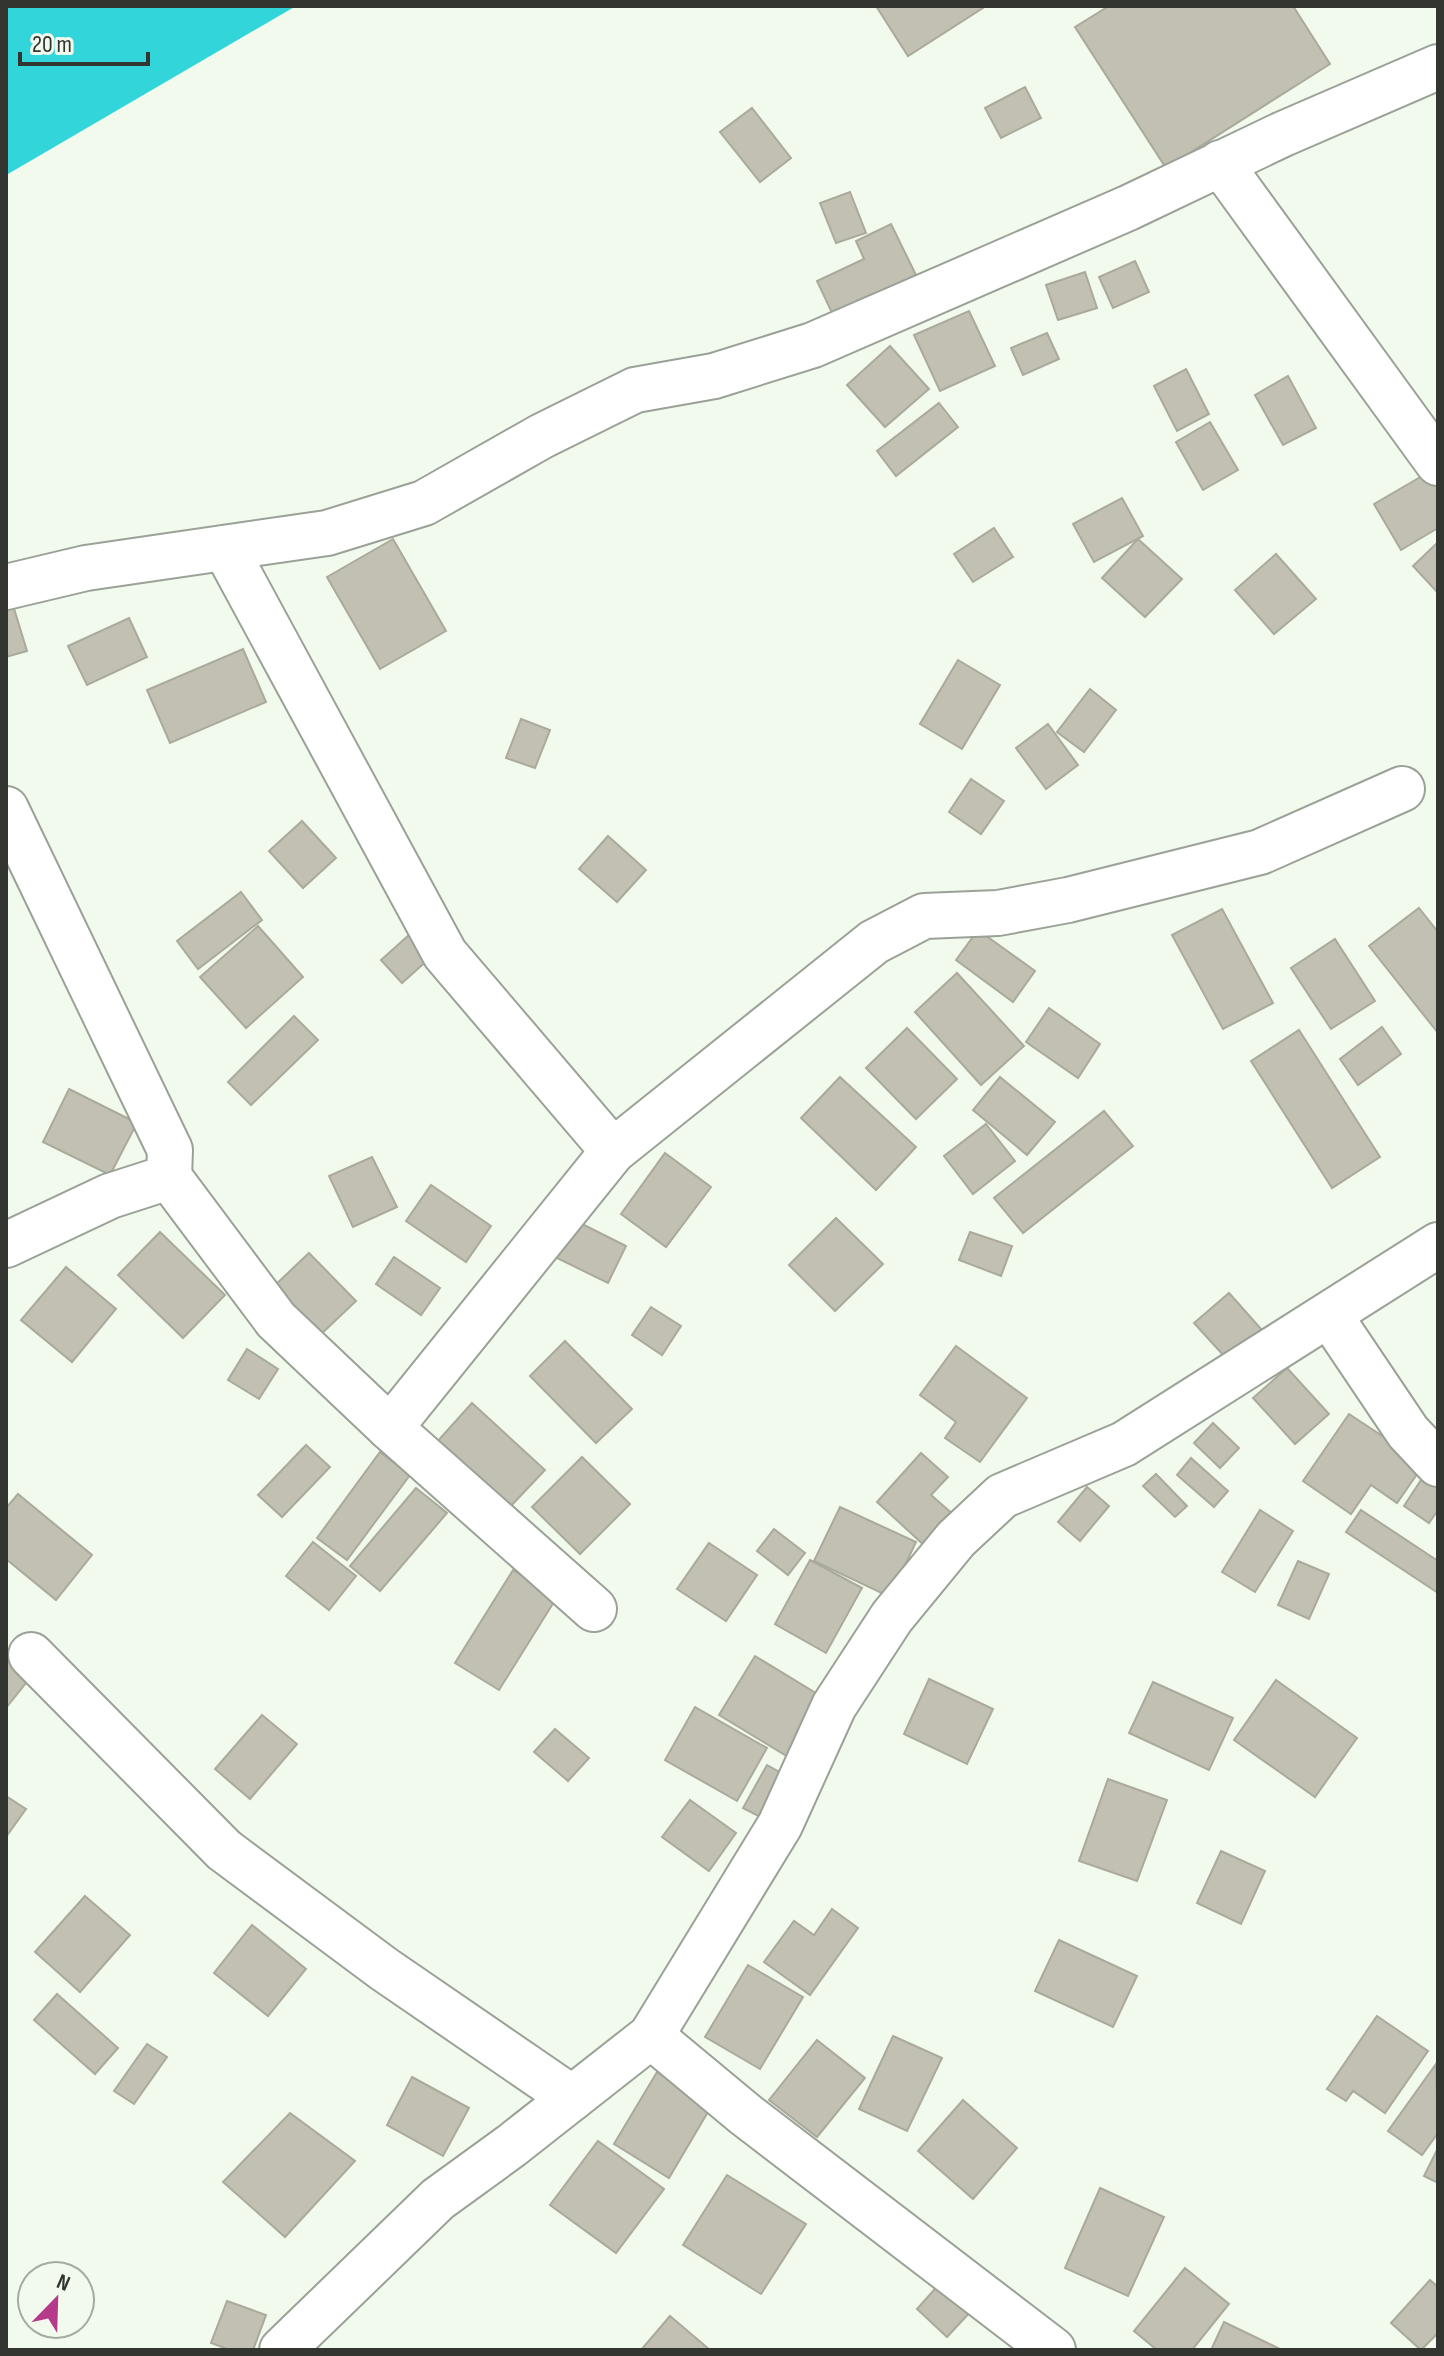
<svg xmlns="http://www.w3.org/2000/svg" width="1444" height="2356" font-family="'Sofia Sans Condensed',sans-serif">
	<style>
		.water { fill: #32d6da }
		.building { fill: #c1c0b2; stroke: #aaaa9c; stroke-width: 2 }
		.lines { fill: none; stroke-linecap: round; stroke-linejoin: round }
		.street-casing { stroke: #9aa297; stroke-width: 48 }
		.street { stroke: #fff; stroke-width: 44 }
	</style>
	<rect width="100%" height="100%" fill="#f1faed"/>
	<polygon class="water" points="6,6 296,6 8,174"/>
	<g class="building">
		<polygon points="876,6 986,6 908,56"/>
		<polygon points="1109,6 1293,6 1330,64 1166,168 1075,27"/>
		<polygon points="1025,87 1041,118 1001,138 985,108"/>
		<polygon points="752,108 791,158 760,182 720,132"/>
		<polygon points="850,192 866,233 836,243 820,203"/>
		<polygon points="891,224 916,275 833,315 817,281 864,259 856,241"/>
		<polygon points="1135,261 1149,292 1113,308 1099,277"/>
		<polygon points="1085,272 1097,308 1058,320 1046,285"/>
		<polygon points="969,311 995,366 940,391 914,335"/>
		<polygon points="1047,333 1059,359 1023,375 1011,348"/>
		<polygon points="890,346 929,389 885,427 847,385"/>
		<polygon points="1186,369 1209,414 1177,431 1154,386"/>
		<polygon points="1288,376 1316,428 1283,445 1255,395"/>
		<polygon points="939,403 958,427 896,476 877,451"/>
		<polygon points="1210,422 1238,470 1203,490 1176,442"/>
		<polygon points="1434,469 1438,476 1438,528 1401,550 1374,504"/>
		<polygon points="1122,498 1143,536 1094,562 1073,524"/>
		<polygon points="994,528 1013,557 973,582 954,554"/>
		<polygon points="393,539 446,631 380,669 327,577"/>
		<polygon points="1138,539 1182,579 1145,617 1102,578"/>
		<polygon points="1438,542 1438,593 1413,566"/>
		<polygon points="1276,554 1316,599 1274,634 1235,590"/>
		<polygon points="12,602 27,651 6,657 6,604"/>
		<polygon points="129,618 147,657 87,685 68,646"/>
		<polygon points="243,649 266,702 170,743 147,690"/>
		<polygon points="958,660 1000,685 962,749 920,724"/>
		<polygon points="1090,689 1116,710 1084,752 1057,732"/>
		<polygon points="521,719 550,730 535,768 506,758"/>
		<polygon points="1048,724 1078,765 1046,789 1016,748"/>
		<polygon points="971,779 1004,801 981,834 949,812"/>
		<polygon points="302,821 336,858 303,888 269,851"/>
		<polygon points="608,836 646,870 617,902 579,869"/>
		<polygon points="241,892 262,920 198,969 177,941"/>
		<polygon points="1419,908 1438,932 1438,1033 1369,946"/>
		<polygon points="1222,909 1273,1003 1223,1029 1172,935"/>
		<polygon points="258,926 303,977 246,1028 200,977"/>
		<polygon points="419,926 440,949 402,983 381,960"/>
		<polygon points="978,930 1035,971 1013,1002 956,960"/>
		<polygon points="1335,939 1375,1001 1331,1029 1291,968"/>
		<polygon points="957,973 1024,1046 981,1085 915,1012"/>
		<polygon points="1049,1008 1100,1044 1078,1078 1026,1042"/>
		<polygon points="294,1016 318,1040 251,1105 228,1082"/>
		<polygon points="1382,1027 1401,1054 1358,1085 1340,1059"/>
		<polygon points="907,1028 957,1079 916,1119 866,1068"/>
		<polygon points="1299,1030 1380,1157 1332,1188 1251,1061"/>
		<polygon points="840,1077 916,1147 876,1190 801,1118"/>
		<polygon points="1000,1077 1055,1122 1027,1155 973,1110"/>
		<polygon points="69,1089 137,1123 110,1175 43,1142"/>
		<polygon points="1104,1111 1133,1146 1023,1233 994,1198"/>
		<polygon points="986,1124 1015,1161 973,1194 944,1156"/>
		<polygon points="665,1153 711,1187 666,1247 621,1214"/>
		<polygon points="372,1157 397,1207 353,1227 329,1176"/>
		<polygon points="431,1185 491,1226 466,1262 406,1221"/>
		<polygon points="836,1218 883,1264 835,1311 789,1265"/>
		<polygon points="572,1219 626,1246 608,1283 553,1256"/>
		<polygon points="160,1232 225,1295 183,1338 118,1275"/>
		<polygon points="970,1232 1012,1246 1001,1276 959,1260"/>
		<polygon points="309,1253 356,1301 318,1337 272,1288"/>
		<polygon points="394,1257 440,1288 421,1315 376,1284"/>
		<polygon points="66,1267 116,1309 72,1362 21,1320"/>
		<polygon points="1229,1293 1269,1338 1235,1368 1194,1323"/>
		<polygon points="651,1307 681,1326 662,1355 632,1335"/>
		<polygon points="565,1341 632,1409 596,1443 530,1376"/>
		<polygon points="956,1346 1027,1398 980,1462 945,1438 956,1422 920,1395"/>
		<polygon points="247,1349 278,1369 259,1399 228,1380"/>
		<polygon points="1287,1368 1329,1414 1295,1444 1253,1398"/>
		<polygon points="472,1403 545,1470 508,1509 436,1443"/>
		<polygon points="1349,1414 1393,1443 1433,1451 1397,1503 1371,1485 1351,1514 1303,1481"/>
		<polygon points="1213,1423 1239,1448 1220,1468 1194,1443"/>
		<polygon points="306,1445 330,1467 282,1517 258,1495"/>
		<polygon points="380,1452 410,1475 347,1560 317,1538"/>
		<polygon points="921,1453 948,1477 931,1495 954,1515 926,1547 877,1502"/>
		<polygon points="1438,1454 1438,1510 1429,1523 1404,1506"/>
		<polygon points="582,1457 630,1504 580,1554 532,1507"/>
		<polygon points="1191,1458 1228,1491 1214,1507 1177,1475"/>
		<polygon points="1156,1474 1187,1506 1175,1517 1143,1486"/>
		<polygon points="1087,1487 1109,1506 1080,1541 1058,1522"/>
		<polygon points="416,1488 447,1513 380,1591 350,1566"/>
		<polygon points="18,1494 92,1555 56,1600 6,1559 6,1508"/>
		<polygon points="840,1507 916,1542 890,1597 814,1561"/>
		<polygon points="1260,1510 1293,1531 1255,1592 1222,1572"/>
		<polygon points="1361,1510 1438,1561 1438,1593 1346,1532"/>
		<polygon points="774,1529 805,1553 788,1575 757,1551"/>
		<polygon points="313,1542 356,1576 329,1610 286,1576"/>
		<polygon points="709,1543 757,1575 726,1621 677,1589"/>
		<polygon points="810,1560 862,1588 826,1653 775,1624"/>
		<polygon points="1298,1561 1329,1574 1309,1619 1278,1605"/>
		<polygon points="513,1570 557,1597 499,1690 455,1663"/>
		<polygon points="755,1656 824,1698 788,1757 719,1715"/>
		<polygon points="6,1660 30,1678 6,1708"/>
		<polygon points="929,1679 993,1709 967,1764 904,1734"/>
		<polygon points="1276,1680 1357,1738 1315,1797 1234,1740"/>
		<polygon points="1153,1682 1233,1718 1209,1770 1129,1733"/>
		<polygon points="695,1707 767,1748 737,1801 665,1760"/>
		<polygon points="262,1715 297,1744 250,1799 215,1769"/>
		<polygon points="555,1729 589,1758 568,1781 534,1752"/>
		<polygon points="767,1765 790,1778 766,1820 743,1808"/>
		<polygon points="1108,1779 1167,1800 1137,1881 1079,1861"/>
		<polygon points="6,1796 26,1809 6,1837"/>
		<polygon points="690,1800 736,1833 709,1871 662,1837"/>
		<polygon points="1221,1851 1265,1871 1241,1924 1197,1903"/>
		<polygon points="85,1896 130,1935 80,1992 35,1952"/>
		<polygon points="832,1909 858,1928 810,1995 764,1962 794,1921 814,1935"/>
		<polygon points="252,1925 306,1969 268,2016 214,1973"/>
		<polygon points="1059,1940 1137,1976 1113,2027 1035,1991"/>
		<polygon points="748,1965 803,1997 760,2069 705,2037"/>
		<polygon points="57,1994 118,2048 95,2074 34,2020"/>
		<polygon points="1377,2016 1428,2051 1385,2113 1353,2091 1346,2101 1327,2089"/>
		<polygon points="893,2036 942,2058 907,2131 859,2109"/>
		<polygon points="817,2040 865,2078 817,2137 769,2100"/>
		<polygon points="147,2044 167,2057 134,2104 114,2091"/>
		<polygon points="1436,2064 1438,2133 1422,2155 1388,2131"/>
		<polygon points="657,2072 712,2105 669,2178 614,2144"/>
		<polygon points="412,2077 469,2108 443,2156 387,2125"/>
		<polygon points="963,2100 1017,2148 973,2199 918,2151"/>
		<polygon points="290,2113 355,2161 285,2237 223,2182"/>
		<polygon points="598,2141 664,2189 616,2253 550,2205"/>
		<polygon points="1438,2148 1438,2183 1424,2176"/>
		<polygon points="727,2175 806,2224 761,2294 683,2245"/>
		<polygon points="1100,2188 1164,2217 1128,2296 1065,2268"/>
		<polygon points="1185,2268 1229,2304 1192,2350 1157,2350 1134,2331"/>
		<polygon points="1430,2280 1438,2287 1438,2333 1421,2350 1391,2323"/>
		<polygon points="942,2281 973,2309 947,2337 917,2309"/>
		<polygon points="227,2301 266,2315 253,2350 230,2350 211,2343"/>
		<polygon points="670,2316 710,2350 641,2350"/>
		<polygon points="1224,2322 1282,2350 1211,2350"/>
	</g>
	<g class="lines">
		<g class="street-casing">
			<g id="street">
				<polyline points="1220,163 1438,463"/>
				<polyline points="225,548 445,954 613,1151"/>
				<polyline points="6,587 86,568 327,533 424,503 542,436 635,390 714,376 813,345 1128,208 1283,134 1438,67"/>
				<polyline points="6,809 170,1150 169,1177 110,1196 6,1245"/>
				<polyline points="169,1177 276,1320 390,1428 594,1609"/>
				<polyline points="1330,1316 1408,1432 1438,1464"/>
				<polyline points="390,1428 613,1151 874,942 924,916 998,913 1068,900 1260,852 1402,789"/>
				<polyline points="31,1655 224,1850 384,1969 572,2098"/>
				<polyline points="651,2036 746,2115 1053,2350"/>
				<polyline points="282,2350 438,2199 511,2146 651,2036 780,1825 834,1706 892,1617 956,1539 1002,1496 1124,1444 1438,1245"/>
			</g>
		</g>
		<use href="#street" class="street"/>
	</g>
	<rect width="1444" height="2356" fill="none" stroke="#323530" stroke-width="16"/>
	<g transform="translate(56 2300) rotate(23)"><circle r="38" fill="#f1faed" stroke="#a5aba1" stroke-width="2"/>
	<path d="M0-6L14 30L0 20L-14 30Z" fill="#b53a8b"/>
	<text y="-12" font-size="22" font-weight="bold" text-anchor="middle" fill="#323530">N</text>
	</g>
	<path d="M20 52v12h128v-12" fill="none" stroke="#323530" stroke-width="4"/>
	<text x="32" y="52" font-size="24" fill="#323530" stroke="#f1faed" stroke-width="6" paint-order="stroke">20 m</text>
</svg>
